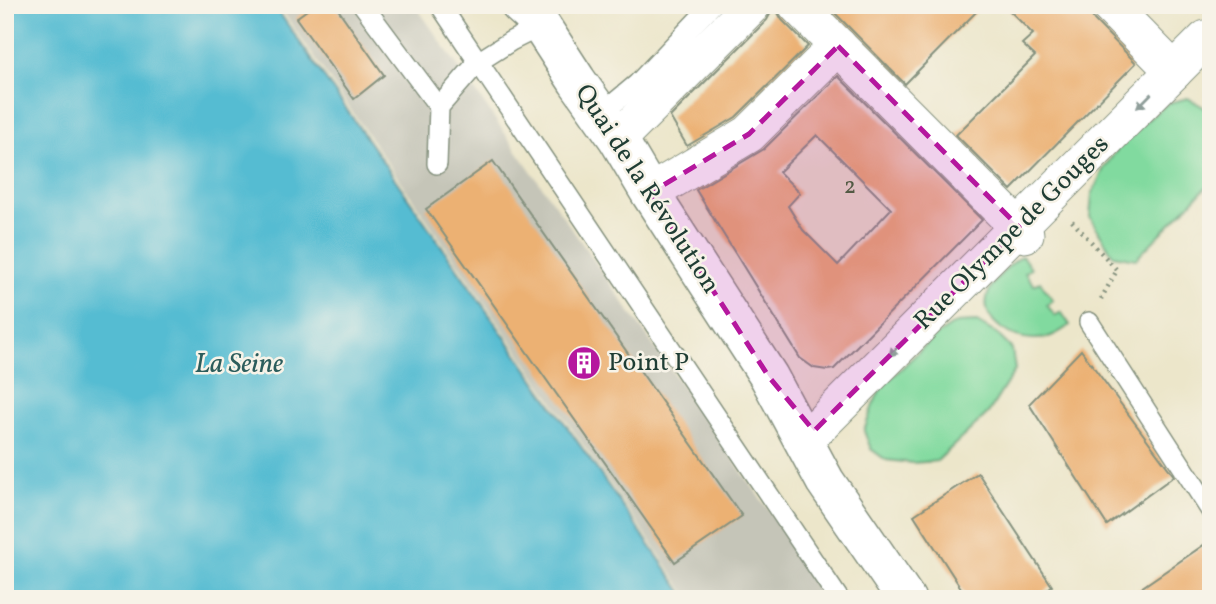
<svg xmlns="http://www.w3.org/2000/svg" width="1216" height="604" font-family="Vollkorn,serif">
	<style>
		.industrial { fill: #c5c5b8 }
		.green { fill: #81da9f; stroke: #508c6a; stroke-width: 2 }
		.water { fill: #55bcd2; stroke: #3a7c83; stroke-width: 2 }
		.building { fill: #ecb173; fill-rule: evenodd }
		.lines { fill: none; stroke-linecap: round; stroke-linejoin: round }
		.lane-casing { stroke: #86927f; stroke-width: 22 }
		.street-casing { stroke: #86927f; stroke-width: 39 }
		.secondary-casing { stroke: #86927f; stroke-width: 41 }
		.path { stroke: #86927f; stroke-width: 4.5; stroke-dasharray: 2 5; stroke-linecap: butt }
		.lane { stroke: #fff; stroke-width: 19 }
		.street { stroke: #fff; stroke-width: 37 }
		.secondary { stroke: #fff; stroke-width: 38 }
		.oneway { fill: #8f9e9a }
		.marked { fill: #b5179e; fill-opacity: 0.2; stroke: #b5179e; stroke-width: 5; stroke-dasharray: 14 9; stroke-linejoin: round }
		.labels { text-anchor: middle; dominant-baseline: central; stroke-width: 5; stroke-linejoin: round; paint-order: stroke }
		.number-label { font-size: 23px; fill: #525a44 }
		.street-label { font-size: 26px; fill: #1f3d34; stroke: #f7f3e8 }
		.poi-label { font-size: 26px; fill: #1f3d34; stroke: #f7f3e8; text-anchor: start }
		.water-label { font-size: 28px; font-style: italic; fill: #2c5d5c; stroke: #f7f3e8 }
	</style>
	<rect width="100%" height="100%" fill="#f7f3e8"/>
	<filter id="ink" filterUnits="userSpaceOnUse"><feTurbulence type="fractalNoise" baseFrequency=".0143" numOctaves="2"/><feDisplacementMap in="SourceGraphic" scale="14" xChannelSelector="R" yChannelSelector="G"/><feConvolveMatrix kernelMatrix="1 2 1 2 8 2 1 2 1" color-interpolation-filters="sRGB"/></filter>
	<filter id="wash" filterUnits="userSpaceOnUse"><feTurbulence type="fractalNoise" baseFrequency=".00686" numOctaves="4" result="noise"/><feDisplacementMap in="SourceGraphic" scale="28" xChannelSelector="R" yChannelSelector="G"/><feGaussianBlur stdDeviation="1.57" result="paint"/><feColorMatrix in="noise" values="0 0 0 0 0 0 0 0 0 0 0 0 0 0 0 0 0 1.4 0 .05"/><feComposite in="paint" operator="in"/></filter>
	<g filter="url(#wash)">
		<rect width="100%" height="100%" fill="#ece6ca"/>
		<polygon class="industrial" points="278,5 415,5 831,599 690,599"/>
		<g class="green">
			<polygon points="1188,98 1205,108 1211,115 1211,182 1136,259 1113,255 1090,217 1092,194 1104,168 1119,147 1141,125 1168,103"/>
			<path d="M1022 256 1031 268 1025 273 1034 285 1040 282 1053 300 1047 305 1055 316 1061 312 1070 325C1059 333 1049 339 1035 339 1013 340 982 322 987 298 990 282 1010 264 1022 256Z"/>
			<polygon points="977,322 997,334 1012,349 1015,370 988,413 937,461 912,463 886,460 871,449 864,431 873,405 881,388 934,337 956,323"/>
		</g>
		<polygon class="water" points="5,5 274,5 687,599 5,599"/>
		<g id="blocks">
			<g class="building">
				<polygon points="314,5 335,5 384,75 354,99 296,18"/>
				<polygon points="775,5 777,5 777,11 782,20 808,46 736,117 687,146 670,117 767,20"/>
				<polygon points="827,5 983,5 905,84"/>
				<polygon points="1004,5 1089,5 1089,11 1094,20 1136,63 1011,190 956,135 1035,56 1022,44 1033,34"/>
				<path d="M838 76 982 220 834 369 827 370 814 368 800 358 696 190 764 149ZM817 135 891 209 838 265 803 230 788 206 800 193 779 172Z"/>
				<polygon points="493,161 742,516 675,562 426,209"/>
				<polygon points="1081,350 1174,476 1107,525 1029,404"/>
				<polygon points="978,473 1052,586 1032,599 968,599 914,515"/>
				<polygon points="1211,540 1211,599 1125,599"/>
			</g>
		</g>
	</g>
	<g filter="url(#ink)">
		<use href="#blocks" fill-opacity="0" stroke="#86927f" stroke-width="2"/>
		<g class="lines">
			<g class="lane-casing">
				<g id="lane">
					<polyline points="363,5 439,107"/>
					<polyline points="440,5 839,599"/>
					<polyline points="601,114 637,84 712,5"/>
					<polyline points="437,164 439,107 478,62 511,41 541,26"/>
					<polyline points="1089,322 1211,511"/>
				</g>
			</g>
			<g class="street-casing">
				<g id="street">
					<polyline points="797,5 1025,234"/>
					<polyline points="1109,5 1174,71"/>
					<polyline points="618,139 752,5"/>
					<polyline points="650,193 749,134 838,46"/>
					<polyline points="814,431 1206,39 1211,38"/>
				</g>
			</g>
			<g class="secondary-casing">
				<polyline id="secondary" points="520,5 538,21 577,81 618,139 650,193 769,377 825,481 906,599"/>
			</g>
			<polyline class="path" points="1072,221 1117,270 1101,299"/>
			<use href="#lane" class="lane"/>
			<use href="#street" class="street"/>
			<use href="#secondary" class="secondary"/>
		</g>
		<defs><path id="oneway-solid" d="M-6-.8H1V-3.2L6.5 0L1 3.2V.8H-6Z" transform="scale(1.75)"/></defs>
		<g class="oneway">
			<use href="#oneway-solid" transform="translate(1144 101) rotate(135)"/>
			<use href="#oneway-solid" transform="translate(896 349) rotate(135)"/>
		</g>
	</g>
	<path class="marked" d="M838 46 1019 227 814 431 769 377 650 193 749 134Z"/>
	<defs>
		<g id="building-disc" transform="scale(1.75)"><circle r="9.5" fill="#b5179e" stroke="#f7f3e8"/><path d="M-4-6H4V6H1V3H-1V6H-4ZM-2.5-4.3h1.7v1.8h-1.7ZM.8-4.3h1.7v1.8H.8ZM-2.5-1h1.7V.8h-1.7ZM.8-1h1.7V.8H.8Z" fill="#fff"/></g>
	</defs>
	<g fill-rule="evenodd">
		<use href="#building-disc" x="584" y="363"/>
	</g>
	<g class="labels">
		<g class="number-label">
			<text x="850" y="187">2</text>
		</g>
		<g class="street-label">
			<text transform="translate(647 189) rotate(57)">Quai de la Révolution</text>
			<text transform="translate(1012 233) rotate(-45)">Rue Olympe de Gouges</text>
		</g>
		<g class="poi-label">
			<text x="608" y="363">Point P</text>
		</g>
		<g class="water-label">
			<text x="239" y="364">La Seine</text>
		</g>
	</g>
	<rect width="1216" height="604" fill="none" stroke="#f7f3e8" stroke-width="28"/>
</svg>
